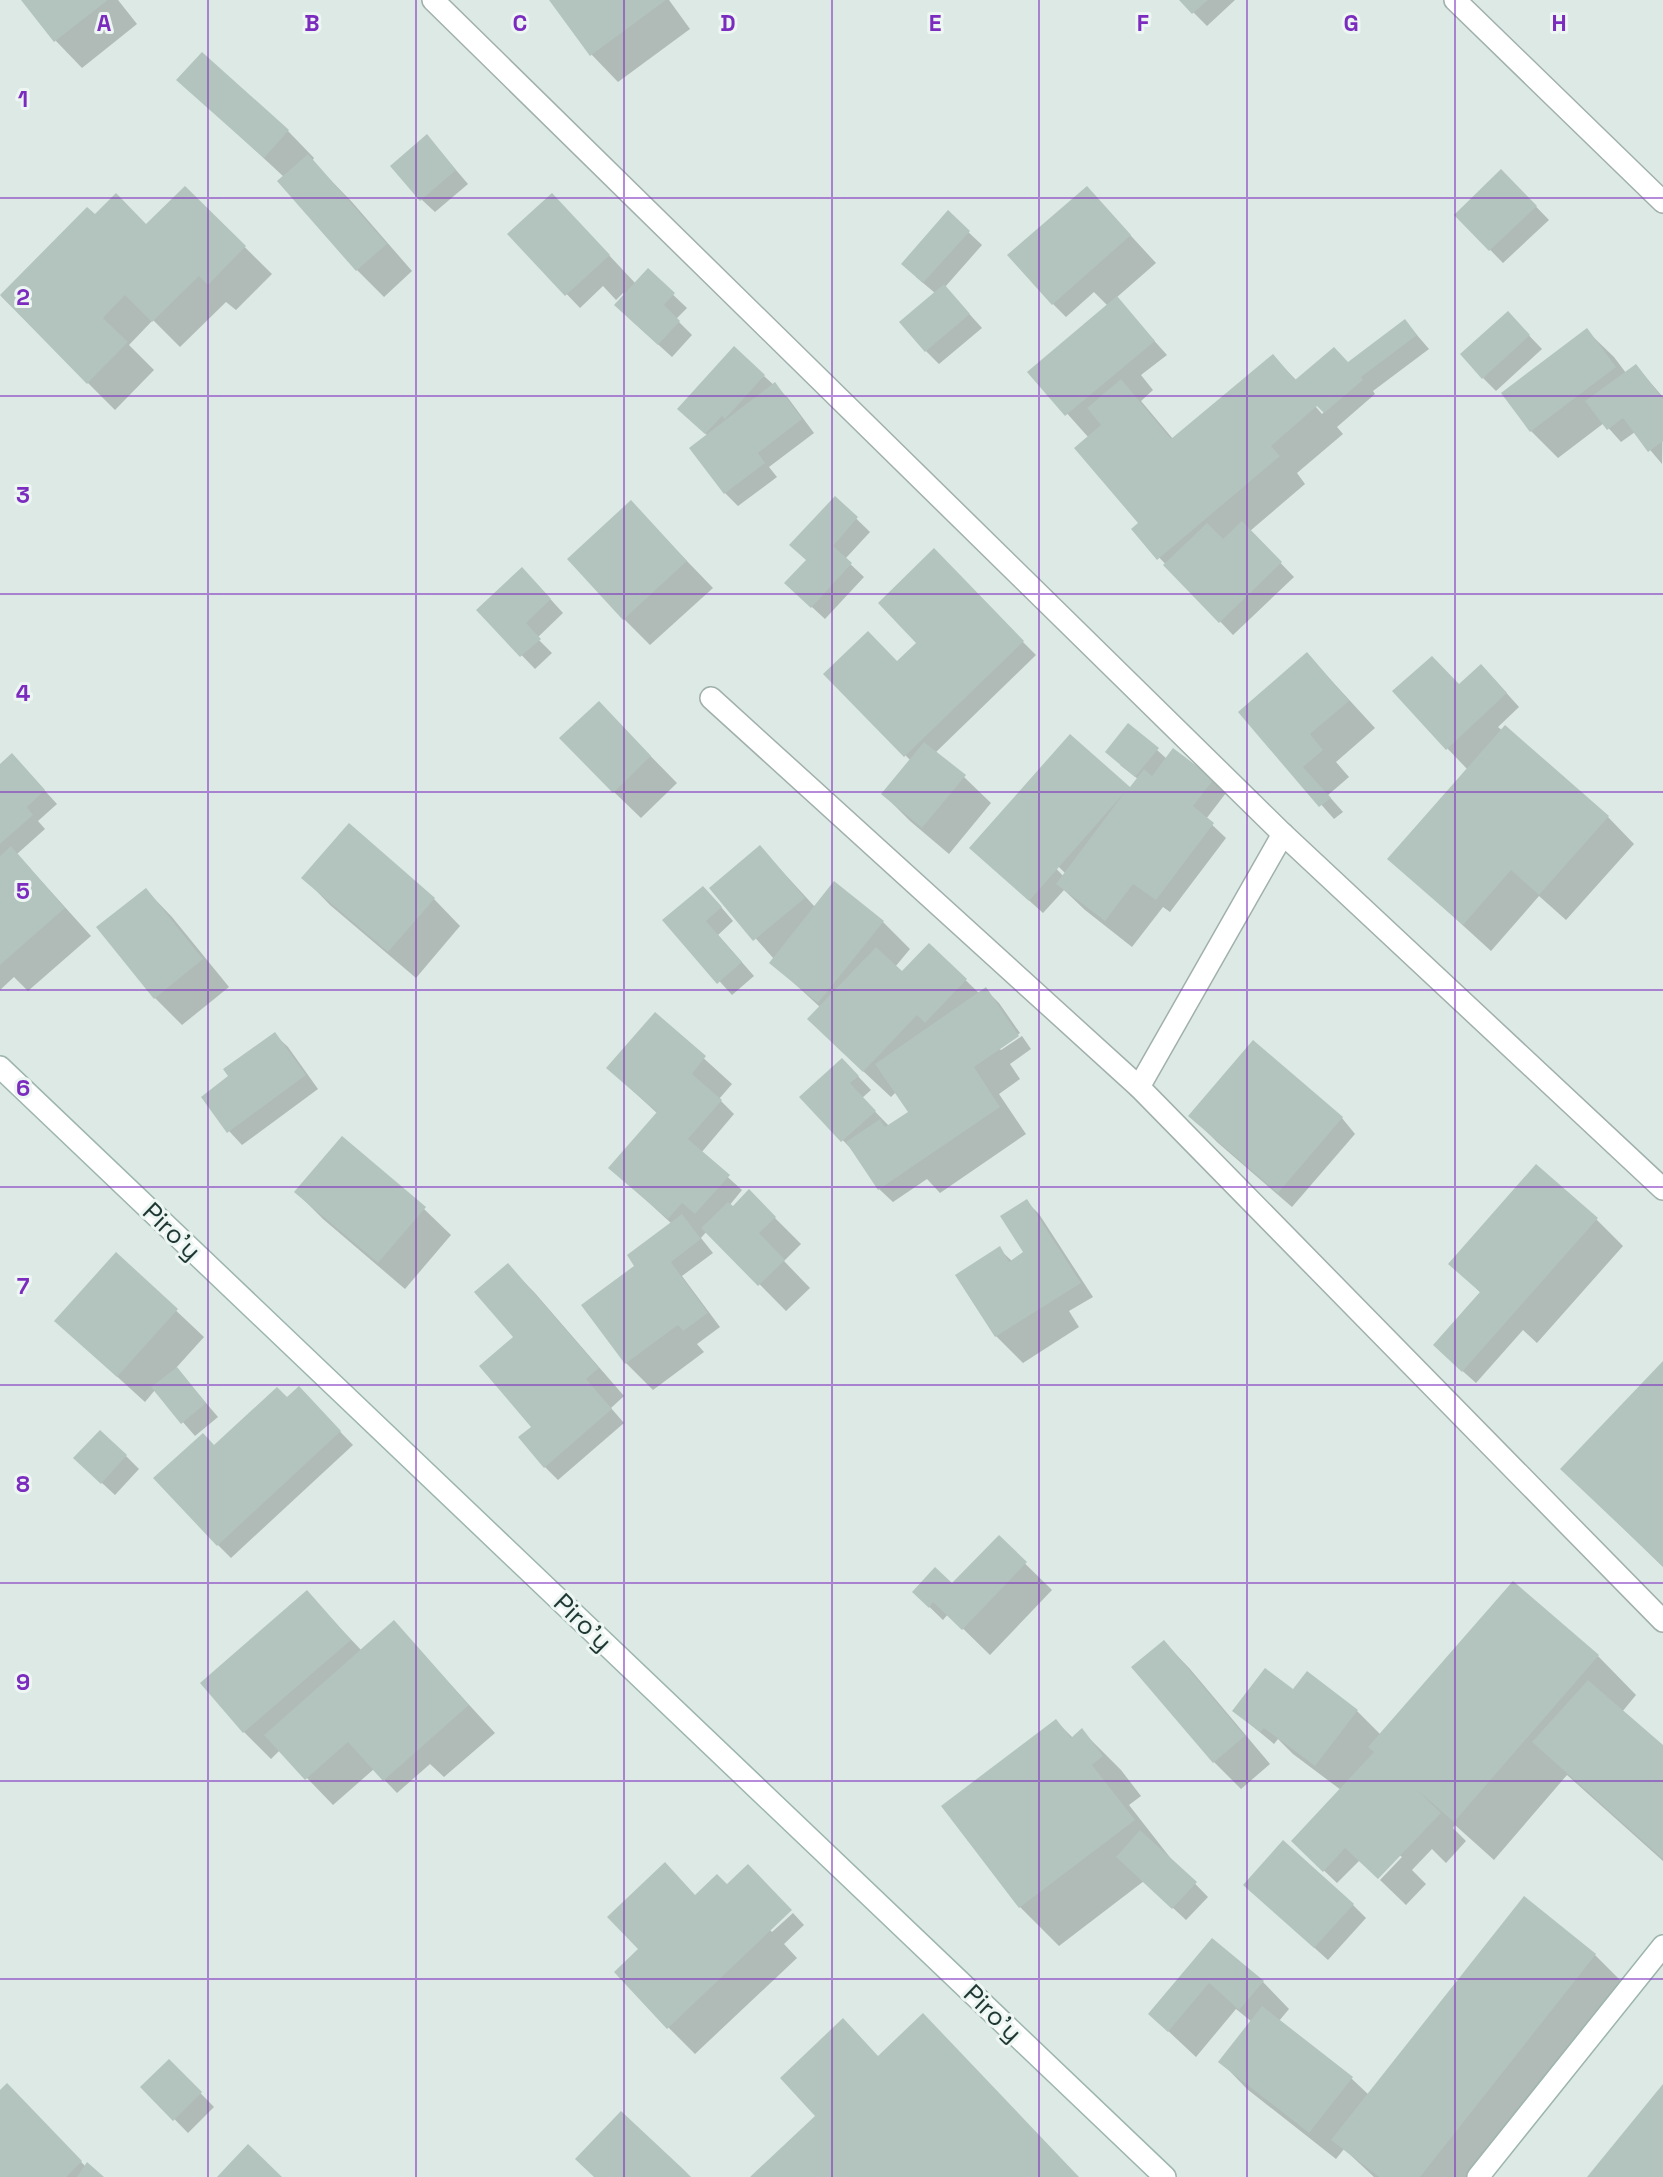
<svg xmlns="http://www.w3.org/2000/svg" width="1663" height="2177" font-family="'Space Grotesk',sans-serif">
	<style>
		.shadow { fill: #0003; fill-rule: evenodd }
		.building { fill: #b3c4be }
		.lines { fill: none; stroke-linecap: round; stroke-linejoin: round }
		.lane-casing { stroke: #a0b0ac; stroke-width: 24 }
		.street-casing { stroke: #a0b0ac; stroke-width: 24 }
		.secondary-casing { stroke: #9db5ae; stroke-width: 24 }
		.lane { stroke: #fff; stroke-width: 21 }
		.street { stroke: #fff; stroke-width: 21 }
		.secondary { stroke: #fff; stroke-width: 21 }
		.grid { fill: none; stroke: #7b2cbf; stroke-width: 2; stroke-opacity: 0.55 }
		.labels { text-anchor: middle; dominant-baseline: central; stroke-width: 6; stroke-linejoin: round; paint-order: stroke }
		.street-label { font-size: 26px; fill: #1f3833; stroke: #edf6f2 }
		.grid-label { font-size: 23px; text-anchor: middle; font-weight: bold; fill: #7b2cbf; stroke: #edf6f2; stroke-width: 6; stroke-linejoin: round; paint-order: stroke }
	</style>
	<rect width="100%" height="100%" fill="#dde9e5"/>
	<g class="shadow">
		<polygon points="24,0 118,0 137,24 82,68 56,41"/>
		<polygon points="551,0 669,0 690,29 618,82 592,55"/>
		<polygon points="1181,0 1235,0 1207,26"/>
		<polygon points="179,80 288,131 314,158 312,161 352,202 412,271 384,297 357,270 280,181 284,177"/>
		<polygon points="427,136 468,184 435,212 421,199"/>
		<polygon points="1514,184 1549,220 1503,263 1456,215"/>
		<polygon points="185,188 272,274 236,310 226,302 180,347 153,320 129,345 154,370 115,410 1,296 41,256 95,216 146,226"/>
		<path d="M1087 188 1156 263 1116 298 1167 355 1141 375 1153 390 1141 401 1173 439 1273 356 1297 381 1349 364 1405 321 1429 349 1373 391 1375 394 1337 427 1343 434 1297 473 1305 484 1250 531 1294 577 1233 635 1133 530 1141 523 1089 438 1030 372 1108 306 1094 292 1066 317 1053 304ZM1296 384 1324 412 1322 414Z"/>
		<polygon points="948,213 982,245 945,287 982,328 939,364 926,351 935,293 916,277"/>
		<polygon points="578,222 636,284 648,271 687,308 676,319 692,335 672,357 629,318 623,293 616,300 603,286 580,308 539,265"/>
		<polygon points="1521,327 1542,349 1496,391 1483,378"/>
		<polygon points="1587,331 1614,357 1626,373 1636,366 1663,397 1662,464 1635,432 1621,442 1604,423 1558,458 1531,431 1503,394"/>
		<polygon points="764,376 788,398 814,433 769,467 777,477 738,506 725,493 708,436 693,422"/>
		<polygon points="835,498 870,532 845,559 864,577 825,619 800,596"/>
		<polygon points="631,503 713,588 650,645 624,619"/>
		<polygon points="535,582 563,613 537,638 552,653 535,669 478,610"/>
		<polygon points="1021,640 1036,655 935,753 964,777 991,803 949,854 910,821 883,794 911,761 826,674 897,663"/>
		<polygon points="1307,654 1375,728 1336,762 1349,777 1328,795 1343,812 1334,819 1295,775"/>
		<polygon points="1494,679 1519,707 1498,727 1608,817 1634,844 1566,920 1539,896 1491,951 1390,859 1468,770 1447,748"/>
		<polygon points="625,730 677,783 641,818 614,792"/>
		<path d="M1157 750 1167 759 1213 780 1226 793 1206 819 1226 838 1170 912 1163 907 1132 947 1085 910 1064 890 1043 913 985 861 1130 789 1138 779 1120 765ZM1053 861 1065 873V878L1051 863Z"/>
		<polygon points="0,766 25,769 57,804 38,821 45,829 17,854 91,936 28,991 14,977 0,990"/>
		<polygon points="760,847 815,907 883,922 910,949 895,967 902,974 929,945 980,994 986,990 999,1003 1020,1033 998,1048 1001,1050 1022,1036 1031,1049 1010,1064 1020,1079 999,1094 1026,1134 940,1193 927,1179 893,1202 879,1189 855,1153 802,1097 855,1073 871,1090 862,1098 889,1126 911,1113 896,1092 891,1097 836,1046 821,1008 771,962 774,959 711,888"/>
		<polygon points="304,878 434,899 460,926 416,978 330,905"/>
		<polygon points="146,890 172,917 229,987 182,1025 155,998"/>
		<polygon points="716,901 733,921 718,935 754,976 732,995 665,921"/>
		<polygon points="655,1014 732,1084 719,1099 734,1114 701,1153 742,1190 729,1206 733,1209 749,1192 801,1244 784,1261 810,1288 786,1311 707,1231 701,1238 713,1253 682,1276 720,1327 697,1344 704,1352 653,1390 626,1363 583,1306 634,1268 672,1224 611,1168 658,1114 608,1068"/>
		<polygon points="274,1034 288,1047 318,1089 242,1145 229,1131 230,1077"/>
		<polygon points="1191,1116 1342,1118 1355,1134 1292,1207 1217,1142"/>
		<polygon points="296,1192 424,1209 451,1235 405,1289 323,1219"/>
		<polygon points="1026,1201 1039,1214 1093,1297 1069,1311 1079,1327 1023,1363 996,1336 999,1249 1012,1261 1026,1253"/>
		<polygon points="1596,1219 1623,1246 1537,1343 1523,1330 1476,1383 1448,1358 1481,1293 1451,1264"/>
		<polygon points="116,1254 204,1337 176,1368 218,1417 195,1436 155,1390 145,1402 56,1321"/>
		<polygon points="507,1265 534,1292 624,1396 611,1408 624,1423 558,1480 545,1467 533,1427"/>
		<polygon points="1663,1363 1663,1567 1562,1469"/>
		<polygon points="299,1389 353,1445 231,1558 218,1545 214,1447"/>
		<polygon points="126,1456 139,1469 115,1495 89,1471"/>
		<polygon points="999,1538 1052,1590 990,1655 948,1614 943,1620 914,1592 952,1585"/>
		<polygon points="306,1592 362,1651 394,1623 495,1733 444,1777 430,1764 397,1793 374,1769 333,1805 280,1750 271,1759 244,1732"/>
		<polygon points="1164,1642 1190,1669 1270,1764 1241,1789 1214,1762 1134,1667"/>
		<polygon points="1598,1656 1636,1695 1622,1712 1663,1748 1663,1861 1567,1775 1494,1860 1455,1825 1453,1828 1466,1841 1446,1863 1432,1849 1412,1870 1426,1884 1406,1905 1380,1880 1402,1857 1399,1855 1359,1861 1337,1883 1293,1841 1341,1790 1293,1754 1278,1739 1274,1744 1234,1711 1294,1692 1357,1711 1381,1735"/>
		<polygon points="1056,1721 1073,1738 1082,1731 1121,1770 1141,1796 1129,1805 1172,1860 1208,1897 1186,1920 1144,1881 1059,1946 1020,1907"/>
		<polygon points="1259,1898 1353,1905 1366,1918 1328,1960"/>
		<polygon points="1524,1898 1595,1955 1622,1982 1468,2177 1374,2177 1344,2149 1336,2159 1247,2089 1221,2062 1252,2022 1236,2009 1196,2057 1150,2014 1212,1940 1263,1982 1289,2009 1279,2021 1352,2079 1369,2095"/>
		<polygon points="793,1913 804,1925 784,1944 797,1958 695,2054 668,2027 770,1930 772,1932"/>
		<polygon points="169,2061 214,2107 188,2133 143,2087"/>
		<polygon points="0,2093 34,2113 86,2167 101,2177 0,2177"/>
	</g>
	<g class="building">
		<polygon points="21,0 108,0 54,42"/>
		<polygon points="549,0 666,0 590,56"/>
		<polygon points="1179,0 1208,0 1192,14"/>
		<polygon points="202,52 289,130 264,158 176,80"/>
		<polygon points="427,134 456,170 420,201 390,166"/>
		<polygon points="308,154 387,244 356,271 277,181"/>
		<polygon points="1501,169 1537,206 1489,251 1454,215"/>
		<polygon points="185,186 246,246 208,285 199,276 152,322 125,295 103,318 128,342 87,384 0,295 87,207 95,214 116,193 146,224"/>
		<polygon points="1087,186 1131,235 1052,305 1007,255"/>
		<polygon points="552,193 610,255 565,296 507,234"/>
		<polygon points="948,210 970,231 923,283 901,264"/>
		<polygon points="648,268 675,293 664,305 680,321 658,345 614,305"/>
		<polygon points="944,284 970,314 925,352 899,322"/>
		<polygon points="1117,296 1155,341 1065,416 1027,372"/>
		<polygon points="1508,311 1530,335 1482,379 1460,354"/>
		<polygon points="1405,319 1417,335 1361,377 1363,380 1324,413 1317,406 1271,446 1280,456 1157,560 1131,529 1138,523 1074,448 1101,425 1087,408 1121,379 1171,439 1273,354 1295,380 1334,347 1348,362"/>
		<polygon points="1587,328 1616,367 1530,432 1501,393"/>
		<polygon points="734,346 765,375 725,419 722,416 705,434 677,409"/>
		<polygon points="1636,364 1663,399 1663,441 1648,452 1623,418 1607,430 1585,401"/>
		<polygon points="775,382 802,419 758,453 765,463 724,494 689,448"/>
		<polygon points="835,496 858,517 833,546 852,563 811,608 784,583 806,560 789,545"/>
		<polygon points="631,500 687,561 623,620 567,559"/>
		<polygon points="1242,521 1282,562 1219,623 1163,565 1207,523 1223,539"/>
		<polygon points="934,548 1024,641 904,757 823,674 868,631 897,661 916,643 878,603"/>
		<polygon points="522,567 551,599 526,623 541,639 520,657 476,610"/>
		<polygon points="1307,652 1349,701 1310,734 1323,750 1303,767 1331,798 1319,807 1238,712"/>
		<polygon points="1432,656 1459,684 1481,664 1507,693 1446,750 1392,691"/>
		<polygon points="599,701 651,756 613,793 559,738"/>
		<polygon points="1128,723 1159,748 1135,777 1105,752"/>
		<polygon points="1505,725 1609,816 1539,895 1511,870 1463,925 1387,859"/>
		<polygon points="1070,734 1130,787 1144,769 1152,776 1173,748 1214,779 1193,806 1214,823 1156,900 1133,884 1105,921 1056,884 1125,792 1029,901 969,848"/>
		<polygon points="924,742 966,775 922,828 881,794"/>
		<polygon points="12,753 45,790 27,807 33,815 0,844 0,764"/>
		<polygon points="349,823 435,898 388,952 301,878"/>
		<polygon points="760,845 805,898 753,941 709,888"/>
		<polygon points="11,846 65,908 0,965 0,856"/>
		<polygon points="834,881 884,921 818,1003 769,963"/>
		<polygon points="703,886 722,907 706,921 742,962 717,984 662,920"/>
		<polygon points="146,888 203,959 154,999 96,927"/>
		<polygon points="929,943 967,979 925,1023 917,1015 863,1072 807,1019 876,947 902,971"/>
		<polygon points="986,987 1019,1036 974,1067 1000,1107 878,1190 846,1142 880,1119 885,1127 908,1112 875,1064"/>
		<polygon points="655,1012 706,1056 692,1074 722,1100 688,1139 730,1175 695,1214 682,1203 668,1219 608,1168 657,1112 606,1068"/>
		<polygon points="275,1032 306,1075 227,1133 201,1097 228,1076 223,1069"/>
		<polygon points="1253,1040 1343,1117 1278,1193 1188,1116"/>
		<polygon points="842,1058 859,1076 850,1083 876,1111 841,1142 799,1097"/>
		<polygon points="342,1136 426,1207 378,1263 294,1192"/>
		<polygon points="1536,1164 1598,1218 1462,1372 1433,1345 1480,1292 1448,1264"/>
		<polygon points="749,1189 776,1217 759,1233 785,1260 758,1286 701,1228 728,1202 733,1206"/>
		<polygon points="1027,1199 1081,1283 995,1337 955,1275 1000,1246 1009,1262 1023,1252 1000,1216"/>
		<polygon points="682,1214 701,1239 671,1262 708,1313 683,1331 678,1325 625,1364 581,1305 634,1266 627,1255"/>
		<polygon points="116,1252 178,1309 117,1377 54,1321"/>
		<polygon points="508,1263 599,1368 586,1379 612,1409 544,1468 518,1437 531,1427 479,1366 513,1337 474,1292"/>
		<polygon points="1663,1361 1663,1566 1560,1469"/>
		<polygon points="177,1367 206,1403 181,1424 151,1387"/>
		<polygon points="299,1386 341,1431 217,1546 153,1478 203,1433 214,1445 277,1387 287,1397"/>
		<polygon points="100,1430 127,1455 101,1484 73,1458"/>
		<polygon points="999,1535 1027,1562 962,1630 933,1602 929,1608 912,1592 935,1567 952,1583"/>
		<polygon points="1513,1581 1599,1655 1454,1822 1415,1788 1441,1813 1378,1879 1345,1848 1323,1872 1291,1841 1374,1752 1368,1747"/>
		<polygon points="307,1590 351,1640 243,1733 200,1683"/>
		<polygon points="394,1620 469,1705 383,1781 348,1742 305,1780 264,1735"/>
		<polygon points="1164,1640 1245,1736 1213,1763 1131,1667"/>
		<polygon points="1265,1668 1293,1689 1307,1671 1358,1710 1315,1766 1264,1728 1260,1732 1232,1711"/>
		<polygon points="1588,1680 1663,1745 1663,1859 1532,1742"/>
		<polygon points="1056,1719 1071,1738 1082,1728 1103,1756 1092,1765 1135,1820 1019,1908 941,1806"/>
		<polygon points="1140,1830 1197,1882 1172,1909 1116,1857"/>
		<polygon points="1283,1840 1354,1904 1314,1948 1243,1885"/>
		<polygon points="665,1862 695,1895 717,1874 727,1884 748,1864 792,1910 667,2029 614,1972 638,1949 607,1917"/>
		<polygon points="1524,1896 1596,1954 1420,2177 1379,2177 1331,2140"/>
		<polygon points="1212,1938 1264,1981 1239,2010 1209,1983 1168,2032 1148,2014"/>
		<polygon points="1262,2006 1353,2077 1309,2133 1218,2062"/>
		<polygon points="923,2013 1079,2177 750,2177 815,2116 780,2078 843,2018 878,2056"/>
		<polygon points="169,2059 202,2092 173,2121 140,2087"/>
		<polygon points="7,2083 82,2161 66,2177 0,2177 0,2090"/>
		<polygon points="1663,2084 1663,2177 1587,2177"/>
		<polygon points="621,2111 683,2169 691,2177 594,2177 575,2159"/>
		<polygon points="248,2144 282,2177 217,2177"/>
		<polygon points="87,2162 104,2177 77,2177"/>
	</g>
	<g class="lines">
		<g class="lane-casing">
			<g id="lane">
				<polyline points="711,698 1139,1087 1663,1621"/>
				<polyline points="1139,1087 1283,834"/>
			</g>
		</g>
		<g class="street-casing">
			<g id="street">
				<polyline points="433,0 1283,834 1663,1189"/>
				<polyline points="1455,0 1663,202"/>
			</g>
		</g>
		<g class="secondary-casing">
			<g id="secondary">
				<polyline points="0,1067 1165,2177"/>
				<polyline points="1478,2177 1663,1946"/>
			</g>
		</g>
		<use href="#lane" class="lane"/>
		<use href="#street" class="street"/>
		<use href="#secondary" class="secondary"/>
	</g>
	<path class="grid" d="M208 0V2177M416 0V2177M624 0V2177M832 0V2177M1039 0V2177M1247 0V2177M1455 0V2177M0 198H1663M0 396H1663M0 594H1663M0 792H1663M0 990H1663M0 1187H1663M0 1385H1663M0 1583H1663M0 1781H1663M0 1979H1663"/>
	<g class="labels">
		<g class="street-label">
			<text transform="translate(172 1231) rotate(44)">Piro'y</text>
			<text transform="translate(583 1622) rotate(44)">Piro'y</text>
			<text transform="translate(993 2013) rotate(44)">Piro'y</text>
		</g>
	</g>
	<g class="grid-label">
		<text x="104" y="31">A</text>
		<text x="312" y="31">B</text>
		<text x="520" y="31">C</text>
		<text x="728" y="31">D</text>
		<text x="935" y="31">E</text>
		<text x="1143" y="31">F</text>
		<text x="1351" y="31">G</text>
		<text x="1559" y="31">H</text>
		<text x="23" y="107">1</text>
		<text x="23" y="305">2</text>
		<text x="23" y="503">3</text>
		<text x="23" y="701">4</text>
		<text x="23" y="899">5</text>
		<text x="23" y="1096">6</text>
		<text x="23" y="1294">7</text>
		<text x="23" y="1492">8</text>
		<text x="23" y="1690">9</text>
	</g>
</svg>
